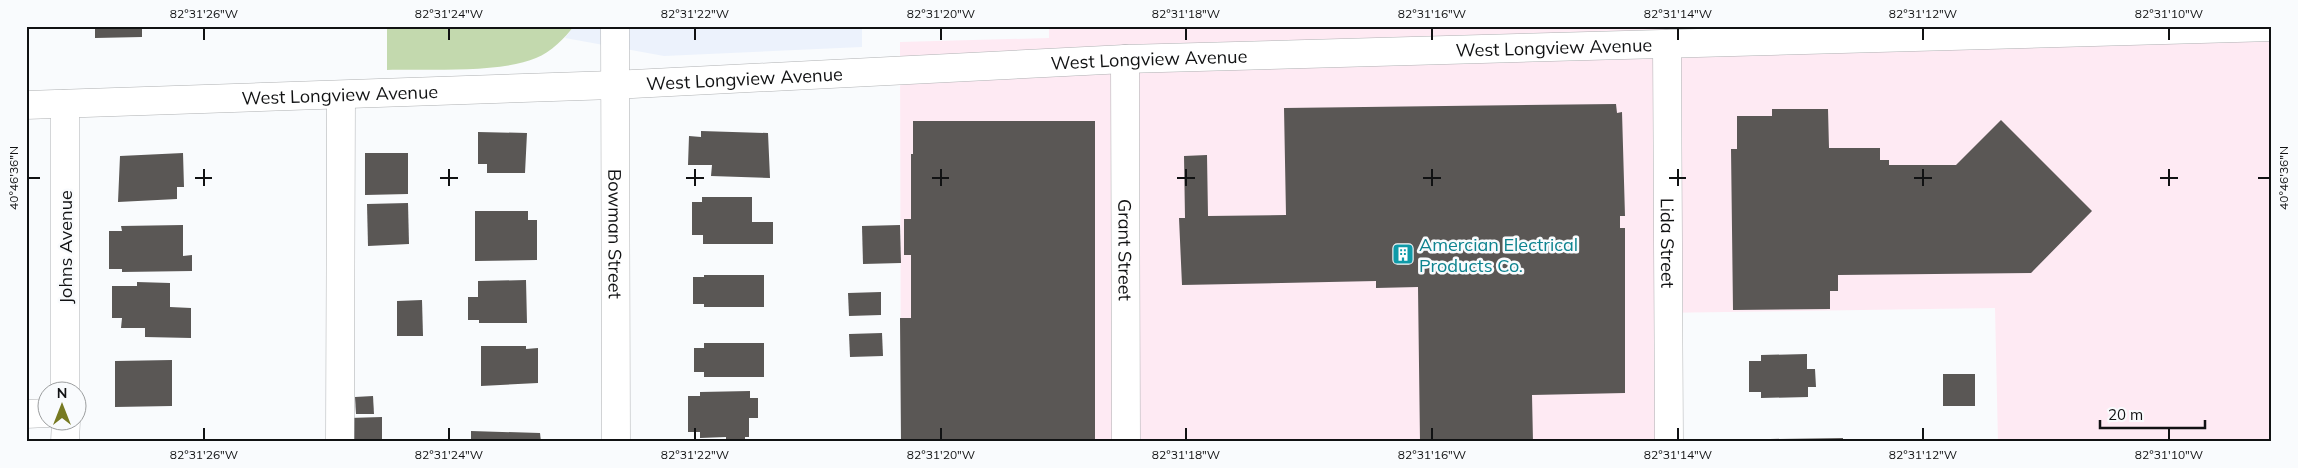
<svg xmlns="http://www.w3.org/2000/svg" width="2298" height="468" font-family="Mulish,sans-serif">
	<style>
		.built { fill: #ecf2fc }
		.industrial { fill: #feeaf3 }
		.green { fill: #c3d9ae }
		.building { fill: #5a5755 }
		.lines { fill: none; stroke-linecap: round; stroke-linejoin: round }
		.minor-casing { stroke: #afb1b3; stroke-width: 29 }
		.minor { stroke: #fff; stroke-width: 28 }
		.ticks { fill: none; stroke: #111213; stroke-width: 2 }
		.labels { text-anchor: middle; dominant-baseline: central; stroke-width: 5; stroke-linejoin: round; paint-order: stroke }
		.street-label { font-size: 18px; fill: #111213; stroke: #f9fbfd }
		.culture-label { font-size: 18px; fill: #0d838f; stroke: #f9fbfd; text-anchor: start }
		.neatline { fill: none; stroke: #111213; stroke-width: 2 }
		.ticks-label { font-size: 12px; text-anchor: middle; fill: #111213 }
	</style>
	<rect width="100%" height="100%" fill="#f9fbfd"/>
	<polygon class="built" points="574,26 862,26 862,47 664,56 565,38"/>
	<polygon class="industrial" points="1049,26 2272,26 2272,442 1998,442 1995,308 1655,313 1655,442 901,442 900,42 1049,38"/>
	<path class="green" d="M387 26H574C565 38 551 52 536 58 502 73 427 69 387 70Z"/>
	<g class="building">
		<polygon points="95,26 142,26 142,37 95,38"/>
		<polygon points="1616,104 1617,113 1622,112 1625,216 1620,216 1620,228 1625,228 1625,393 1532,395 1533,442 1420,442 1418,287 1376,288 1376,281 1182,285 1179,218 1185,218 1184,156 1207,155 1208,216 1286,215 1284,108"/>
		<polygon points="1772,109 1828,109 1829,148 1880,148 1880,160 1889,160 1889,165 1956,165 2001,120 2092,211 2031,273 1838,275 1838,291 1830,291 1830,309 1733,310 1731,149 1737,149 1737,116 1772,116"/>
		<polygon points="913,121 1095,121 1095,442 901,442 900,318 911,318 911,255 904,255 904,219 911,219 911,154 913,154"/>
		<polygon points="701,131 768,133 770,178 711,176 712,165 688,165 689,136 701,137"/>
		<polygon points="478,132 527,133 525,173 487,173 487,164 478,164"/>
		<polygon points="183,153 184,187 177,187 177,199 118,202 120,156"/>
		<polygon points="365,153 408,153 408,194 365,195"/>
		<polygon points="702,197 752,197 752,222 773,222 773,244 703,244 703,235 692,235 692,202 702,202"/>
		<polygon points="408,203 409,244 368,246 367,204"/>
		<polygon points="475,211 528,211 528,220 537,220 537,260 475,261"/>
		<polygon points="183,225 183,256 192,255 192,271 122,272 122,269 109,269 109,231 122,231 121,226"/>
		<polygon points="900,225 901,263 863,264 862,226"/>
		<polygon points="704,275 764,275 764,307 704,307 704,304 693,304 693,277 704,277"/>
		<polygon points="526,280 527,323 479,323 479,320 468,320 468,297 478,297 478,281"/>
		<polygon points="137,282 170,283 170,307 191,308 191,338 145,337 145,328 121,328 122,318 112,318 112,286 137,286"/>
		<polygon points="881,292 881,315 849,316 848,293"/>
		<polygon points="422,300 423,336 397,336 397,301"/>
		<polygon points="882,333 883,356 850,357 849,334"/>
		<polygon points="704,343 764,343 764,377 704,377 704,372 694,372 694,348 704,348"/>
		<polygon points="481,346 526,346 526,349 538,348 538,383 481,386"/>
		<polygon points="1807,354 1807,369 1815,369 1816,387 1808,387 1808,397 1761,398 1761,392 1749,392 1749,361 1761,361 1761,355"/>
		<polygon points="172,360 172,406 115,407 115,361"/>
		<rect x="1943" y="374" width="32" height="32"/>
		<polygon points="750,391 750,398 758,398 758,418 749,418 749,437 745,437 745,440 726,440 726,437 700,438 700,432 688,432 688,396 700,396 700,392"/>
		<polygon points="373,396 374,414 356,414 355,397"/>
		<polygon points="382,417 382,442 350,442 349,418"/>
		<polygon points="471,431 540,433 541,442 471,442"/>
		<polygon points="1843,438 1843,442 1770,442 1770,439"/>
	</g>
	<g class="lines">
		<g class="minor-casing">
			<g id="minor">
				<path id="s1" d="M615 26 616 442"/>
				<path id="s2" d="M1667 44 1669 442"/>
				<path id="s3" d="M1125 59 1126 442"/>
				<polyline points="65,104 65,390"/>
				<path id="s4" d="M26 105 613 85 1125 59 2272 27"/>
				<polyline points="26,414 48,413"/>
				<polyline points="65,442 66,420"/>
				<polyline points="340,442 341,95"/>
			</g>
		</g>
		<use href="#minor" class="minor"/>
	</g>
	<path class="ticks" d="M204 28V40M449 28V40M695 28V40M941 28V40M1186 28V40M1432 28V40M1678 28V40M1923 28V40M2169 28V40M204 169V186M449 169V186M695 169V186M941 169V186M1186 169V186M1432 169V186M1678 169V186M1923 169V186M2169 169V186M28 178H40M195 178H212M440 178H458M686 178H704M932 178H949M1177 178H1195M1423 178H1441M1669 178H1686M1914 178H1932M2160 178H2178M2258 178H2270M204 428V440M449 428V440M695 428V440M941 428V440M1186 428V440M1432 428V440M1678 428V440M1923 428V440M2169 428V440"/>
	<defs>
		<g id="building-square" transform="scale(1.125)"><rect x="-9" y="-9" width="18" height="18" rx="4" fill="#0f9aa8" stroke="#f9fbfd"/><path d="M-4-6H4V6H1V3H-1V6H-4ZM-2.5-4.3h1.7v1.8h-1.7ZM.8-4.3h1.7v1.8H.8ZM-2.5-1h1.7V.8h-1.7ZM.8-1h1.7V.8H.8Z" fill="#fff"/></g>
	</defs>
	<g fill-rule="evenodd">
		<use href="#building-square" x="1403" y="254"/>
	</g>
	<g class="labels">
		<g class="street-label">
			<text stroke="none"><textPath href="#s4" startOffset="1529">West Longview Avenue</textPath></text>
			<text stroke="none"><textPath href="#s4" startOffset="1124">West Longview Avenue</textPath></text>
			<text stroke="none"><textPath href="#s4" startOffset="719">West Longview Avenue</textPath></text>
			<text stroke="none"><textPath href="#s4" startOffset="314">West Longview Avenue</textPath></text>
			<text stroke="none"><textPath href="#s1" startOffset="208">Bowman Street</textPath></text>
			<text stroke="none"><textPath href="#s2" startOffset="199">Lida Street</textPath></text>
			<text transform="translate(65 247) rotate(-90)">Johns Avenue</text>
			<text stroke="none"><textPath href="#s3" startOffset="191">Grant Street</textPath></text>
		</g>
		<g class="culture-label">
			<text x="1419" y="244">Amercian Electrical<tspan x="1419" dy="21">Products Co.</tspan></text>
		</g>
	</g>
	<rect width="2298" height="468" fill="none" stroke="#f9fbfd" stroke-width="55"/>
	<g transform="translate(62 406)"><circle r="24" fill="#f9fbfd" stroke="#9c9e9f"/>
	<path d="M0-4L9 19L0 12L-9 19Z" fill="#777a22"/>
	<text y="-8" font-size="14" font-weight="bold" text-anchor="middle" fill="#111213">N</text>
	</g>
	<path d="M2100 420v8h105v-8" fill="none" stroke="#111213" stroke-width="2.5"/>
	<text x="2108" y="420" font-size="15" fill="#111213" stroke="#f9fbfd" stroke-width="4" paint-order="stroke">20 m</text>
	<rect x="28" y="28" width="2242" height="412" class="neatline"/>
	<g class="ticks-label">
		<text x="204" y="18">82°31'26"W</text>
		<text x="449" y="18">82°31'24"W</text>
		<text x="695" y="18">82°31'22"W</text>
		<text x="941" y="18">82°31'20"W</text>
		<text x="1186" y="18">82°31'18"W</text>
		<text x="1432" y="18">82°31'16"W</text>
		<text x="1678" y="18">82°31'14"W</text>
		<text x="1923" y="18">82°31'12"W</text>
		<text x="2169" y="18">82°31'10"W</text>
		<text transform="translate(14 178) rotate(-90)" y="4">40°46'36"N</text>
		<text transform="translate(2284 178) rotate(-90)" y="4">40°46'36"N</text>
		<text x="204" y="459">82°31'26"W</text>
		<text x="449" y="459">82°31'24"W</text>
		<text x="695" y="459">82°31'22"W</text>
		<text x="941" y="459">82°31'20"W</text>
		<text x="1186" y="459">82°31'18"W</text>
		<text x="1432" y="459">82°31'16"W</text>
		<text x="1678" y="459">82°31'14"W</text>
		<text x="1923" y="459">82°31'12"W</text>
		<text x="2169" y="459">82°31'10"W</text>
	</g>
</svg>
